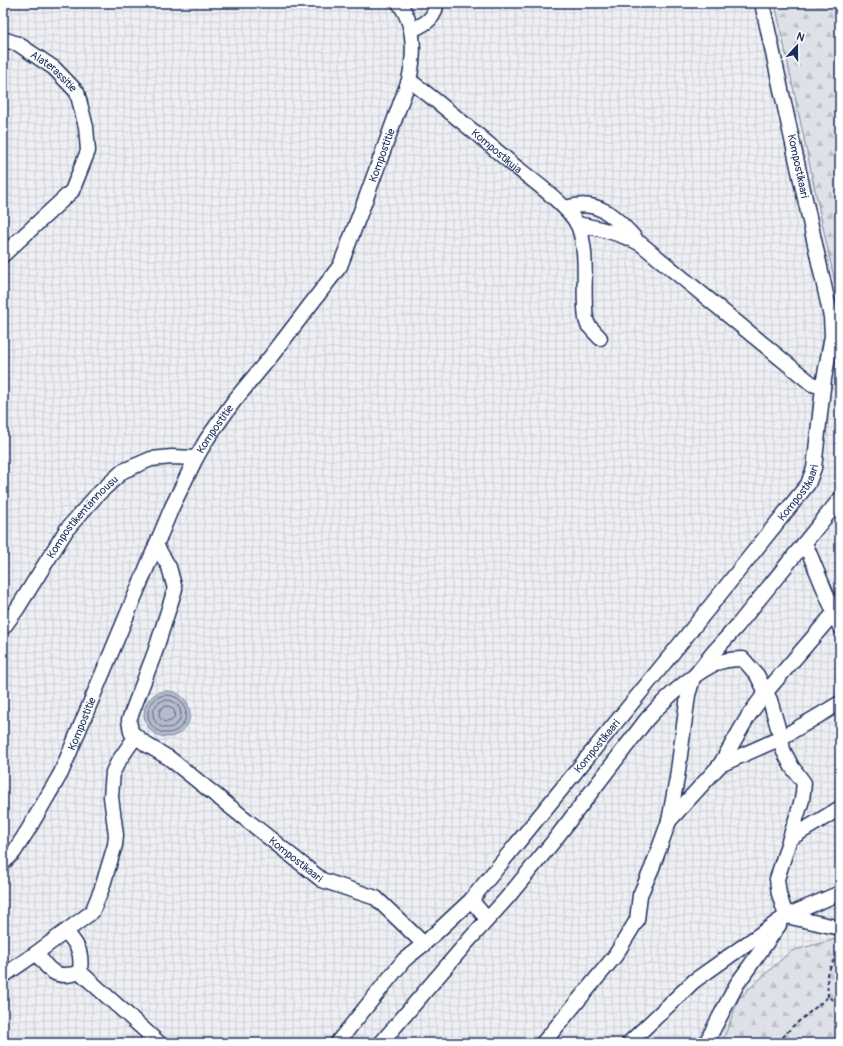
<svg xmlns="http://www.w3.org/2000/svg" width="843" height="1046" font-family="Pangolin,sans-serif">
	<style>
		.industrial { fill: url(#industrial-grid) }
		.forest { fill: url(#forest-firs); stroke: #7c88a2 }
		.water { fill: #b5bbca; stroke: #77839f }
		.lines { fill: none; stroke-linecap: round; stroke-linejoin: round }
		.shore { stroke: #596789; stroke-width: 1 }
		.minor-casing { stroke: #1b2f5e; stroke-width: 17 }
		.path { stroke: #1b2f5e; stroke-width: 2; stroke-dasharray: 4 3; stroke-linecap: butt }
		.minor { stroke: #fff; stroke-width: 14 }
		.labels { text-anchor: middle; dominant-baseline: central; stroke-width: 4; stroke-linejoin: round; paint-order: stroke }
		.street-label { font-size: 11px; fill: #1b2f5e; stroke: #fff }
	</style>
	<defs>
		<pattern id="industrial-grid" width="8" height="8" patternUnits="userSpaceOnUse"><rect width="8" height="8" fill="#eff0f4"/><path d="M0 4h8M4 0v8" fill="none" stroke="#ccced4"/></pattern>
		<pattern id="forest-firs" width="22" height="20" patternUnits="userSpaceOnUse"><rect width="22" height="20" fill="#dee1e7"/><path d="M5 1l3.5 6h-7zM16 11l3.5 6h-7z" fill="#bec1c9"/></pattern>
	</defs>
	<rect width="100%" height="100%" fill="#fff"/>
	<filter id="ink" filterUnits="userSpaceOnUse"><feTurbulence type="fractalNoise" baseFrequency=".025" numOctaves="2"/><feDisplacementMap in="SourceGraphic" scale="8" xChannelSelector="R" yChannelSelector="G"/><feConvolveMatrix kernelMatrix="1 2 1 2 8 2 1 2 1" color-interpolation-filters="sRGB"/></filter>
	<g filter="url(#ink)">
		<polygon class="industrial" points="3,3 840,3 840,938 791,951 739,998 722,1043 3,1043"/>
		<g class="forest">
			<polygon points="775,3 840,3 840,306"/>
			<polygon points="840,938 840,1043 722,1043 739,998 791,951"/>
		</g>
		<circle class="water" cx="167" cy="714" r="23"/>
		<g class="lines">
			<g class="shore">
				<circle cx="167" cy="714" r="19"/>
				<circle cx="167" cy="714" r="14"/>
				<circle cx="167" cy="714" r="8"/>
			</g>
			<g class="minor-casing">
				<g id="minor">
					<path d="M412 30C424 24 436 19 436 3"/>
					<path id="s1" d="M3 39 18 44 54 68 77 92 86 127 88 151 72 191 3 255"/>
					<path id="s2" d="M409 80C444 106 478 135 511 163 528 177 572 208 579 228 589 256 582 289 586 319L588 325 600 338"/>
					<path d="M565 208C598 198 614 216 635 238"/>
					<path d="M577 224C599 228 621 233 641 244L812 384 823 387"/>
					<polyline points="805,543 840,627"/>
					<path id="s3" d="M156 545 169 567 175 589 155 652 129 720 131 732 147 745 169 758 322 880 376 898 424 944 471 900 684 639 808 484 814 468 824 379 832 336 831 317 762 3"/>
					<path id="s4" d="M3 628 17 609 67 529 97 495 123 471 151 459 172 457 196 458"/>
					<polyline points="720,765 749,715 766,692 840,606"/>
					<polyline points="669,821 720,765 781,738 840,703"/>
					<polyline points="791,838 840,808"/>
					<path id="s5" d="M3 863 14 852 28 830 61 773 172 507 196 458 207 439 234 401 272 355 340 266 366 198 409 80C415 54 416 26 399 3"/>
					<polyline points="471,900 487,919"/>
					<path d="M66 932C79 946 82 953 80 972L159 1043"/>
					<path d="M37 953C49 972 57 980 80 972"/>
					<polyline points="3,976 35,954 92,912 102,888 115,845 116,835 111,797 113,772 118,762 136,736"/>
					<polyline points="337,1043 404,960 424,944"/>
					<path d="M381 1043 469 940 507 898 553 842 647 719C666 698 688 678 712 665 722 660 732 659 743 659L757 675 770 700 781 738 783 750 792 767 804 783 802 800 777 879 779 894 786 916 840 928"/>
					<polyline points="543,1043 615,956 637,920 640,895 652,868 669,821 677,778 688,695 693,678 712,654 738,625 840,499"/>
					<polyline points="629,1043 694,981 786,916 840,893"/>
					<polyline points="706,1043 737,984 779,925"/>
				</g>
			</g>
			<g class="path">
				<polyline points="828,997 827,974 840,949"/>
				<polyline points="778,1043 792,1027 828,997 840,1004"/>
				<polyline points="833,1043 840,1034"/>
			</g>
			<use href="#minor" class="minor"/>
		</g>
	</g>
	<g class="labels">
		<g class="street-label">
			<text stroke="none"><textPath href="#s1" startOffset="61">Alaterassitie</textPath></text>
			<text stroke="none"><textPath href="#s2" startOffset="113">Kompostikuja</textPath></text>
			<text stroke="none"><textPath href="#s5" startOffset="809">Kompostitie</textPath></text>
			<text transform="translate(798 166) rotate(78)">Kompostikaari</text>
			<text stroke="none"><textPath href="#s5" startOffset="485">Kompostitie</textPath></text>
			<text stroke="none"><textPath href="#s3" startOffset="1152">Kompostikaari</textPath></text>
			<text stroke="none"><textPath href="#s4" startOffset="137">Kompostikentännousu</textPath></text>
			<text stroke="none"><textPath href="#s5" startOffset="161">Kompostitie</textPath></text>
			<text stroke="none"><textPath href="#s3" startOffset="828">Kompostikaari</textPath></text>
			<text stroke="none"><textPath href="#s3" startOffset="408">Kompostikaari</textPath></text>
		</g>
	</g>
	<rect width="843" height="1046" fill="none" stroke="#fff" stroke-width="16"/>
	<rect x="8" y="8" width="827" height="1030" fill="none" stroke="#1b2f5e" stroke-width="1.5" filter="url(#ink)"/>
	<g transform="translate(797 46) rotate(21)" stroke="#ffffff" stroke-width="3" paint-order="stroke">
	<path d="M0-3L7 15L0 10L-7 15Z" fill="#1b2f5e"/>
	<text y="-6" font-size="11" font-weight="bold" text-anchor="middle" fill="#1b2f5e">N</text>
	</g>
</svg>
